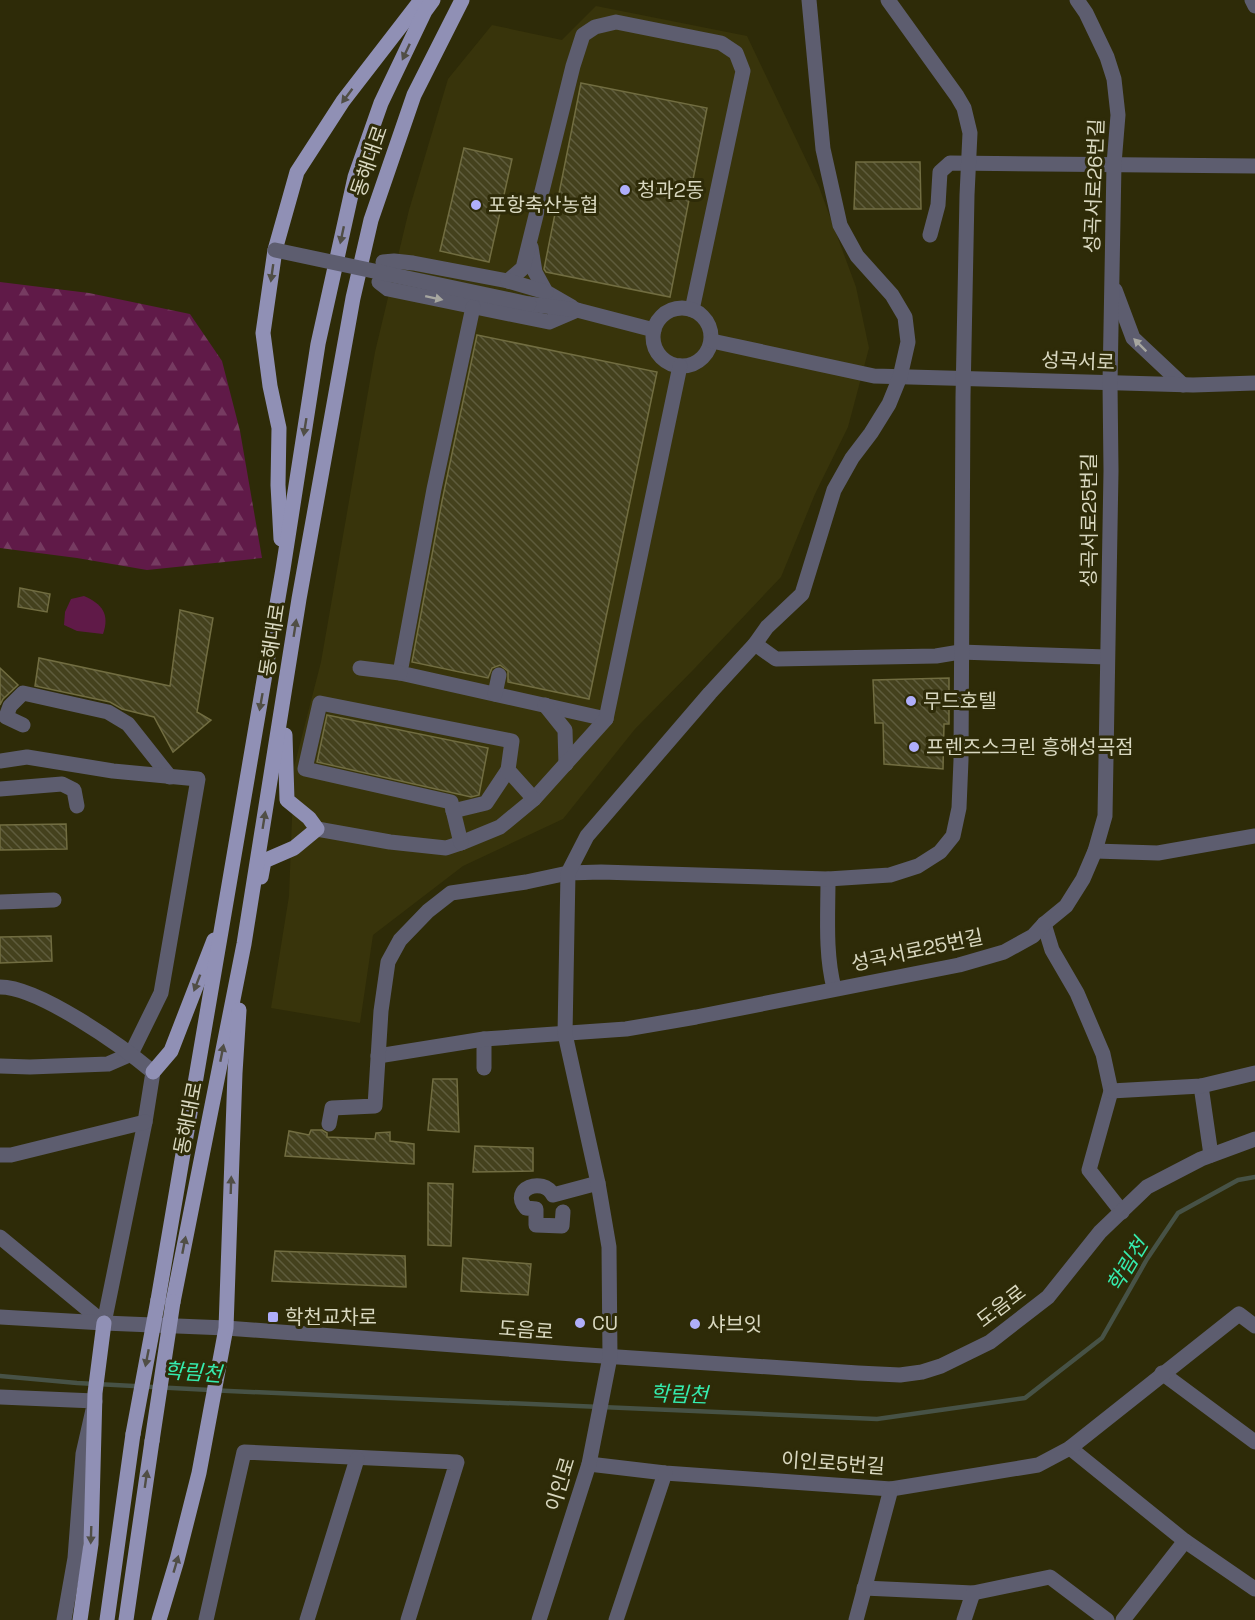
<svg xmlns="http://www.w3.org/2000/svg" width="1255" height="1620" font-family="'Space Grotesk','Noto Sans KR',sans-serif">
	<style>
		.built { fill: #38340b }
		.forest { fill: url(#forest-firs) }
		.green { fill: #601a48 }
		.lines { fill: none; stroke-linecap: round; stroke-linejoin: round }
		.stream { stroke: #475246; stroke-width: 4.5 }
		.building { fill: url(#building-back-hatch); stroke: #716d41; stroke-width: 1.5 }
		.minor { stroke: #5d5d6f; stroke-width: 15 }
		.major { stroke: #9090b5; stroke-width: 15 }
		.minor-bridge { stroke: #5d5d6f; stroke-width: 15 }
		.major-bridge { stroke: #9090b5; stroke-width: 15 }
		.oneway { fill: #504e45 }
		.oneway2 { fill: #a7a7a0 }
		.poi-dot { fill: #afaefa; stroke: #2e2b08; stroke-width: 2 }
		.labels { text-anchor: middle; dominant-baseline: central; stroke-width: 6; stroke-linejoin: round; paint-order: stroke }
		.street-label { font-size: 20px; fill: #d9d8c0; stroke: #2e2b08 }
		.poi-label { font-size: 20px; fill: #d9d8c0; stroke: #2e2b08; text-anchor: start }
		.water-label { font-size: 21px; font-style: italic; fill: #35ecae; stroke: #2e2b08 }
	</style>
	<defs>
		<pattern id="forest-firs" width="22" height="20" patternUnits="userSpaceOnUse" patternTransform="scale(1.5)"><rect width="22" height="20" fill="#601a48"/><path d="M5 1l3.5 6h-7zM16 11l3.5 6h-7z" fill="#763b61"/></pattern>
		<pattern id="building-back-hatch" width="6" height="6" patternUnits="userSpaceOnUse" patternTransform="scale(1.5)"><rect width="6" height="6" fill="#44411d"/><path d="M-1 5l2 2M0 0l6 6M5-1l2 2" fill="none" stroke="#5e5c3c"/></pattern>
	</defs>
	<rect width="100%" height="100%" fill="#2e2b08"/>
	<polygon class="built" points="596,6 747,36 819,187 856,287 869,348 848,427 815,494 781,577 695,668 635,729 563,819 463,866 373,935 360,1023 271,1008 289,896 294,767 321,662 375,352 409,210 448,79 492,25 562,40"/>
	<polygon class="forest" points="0,282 89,293 190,314 222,361 240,431 262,558 147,570 77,558 0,548"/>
	<path class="green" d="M84 596C102 604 110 614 103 634L77 631 64 625 65 612 71 599Z"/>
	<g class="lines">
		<polyline class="stream" points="0,1376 77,1383 229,1391 877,1419 1025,1398 1102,1338 1147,1259 1178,1213 1238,1180 1255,1177"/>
	</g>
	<g class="building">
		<polygon points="581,83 707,108 670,297 546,272 544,269"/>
		<polygon points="464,148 512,159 489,262 440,251"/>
		<polygon points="856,162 920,162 921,209 854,209"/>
		<polygon points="477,335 657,372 589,699 508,682 508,671 500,665 492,668 488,678 412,662 442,501"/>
		<polygon points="20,588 50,594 47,612 18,607"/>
		<polygon points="180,610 213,618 197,712 211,720 173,752 154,717 122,709 110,702 35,686 39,658 170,686"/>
		<polygon points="0,668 18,685 3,699 0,705"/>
		<polygon points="949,678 949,724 944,724 943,769 884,764 883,723 875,723 873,680"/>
		<polygon points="327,715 488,748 479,795 471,797 317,762"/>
		<polygon points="66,824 67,849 0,850 0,825"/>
		<polygon points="51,936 52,961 0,963 0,937"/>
		<polygon points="433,1079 457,1079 459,1132 428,1130"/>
		<polygon points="311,1130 322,1130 327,1133 327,1137 375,1139 376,1133 390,1132 390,1141 414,1144 414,1164 285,1156 289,1131 309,1135"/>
		<polygon points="475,1146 533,1148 533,1171 473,1172"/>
		<polygon points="428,1183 453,1184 451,1246 428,1245"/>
		<polygon points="275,1251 405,1256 406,1287 272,1281"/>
		<polygon points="463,1258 531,1264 528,1295 461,1291"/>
	</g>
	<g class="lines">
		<g class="minor">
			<polyline points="1252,0 1255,6"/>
			<polyline points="930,235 938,205 940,172 950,163 1255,166"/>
			<polyline points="531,247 535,272 546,292 572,307"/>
			<polyline points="383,262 394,261 413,263 508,281 523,268 573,66 583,35 595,27 616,22 721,43 736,53 743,71 692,310"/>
			<polyline points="508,281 546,292"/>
			<polyline points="379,282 388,289 549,322 577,310"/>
			<polyline points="1115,290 1133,338 1183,385"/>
			<polyline points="529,304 577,310 654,330"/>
			<polyline points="473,307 434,489 400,673 606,719"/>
			<circle cx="682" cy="337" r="29"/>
			<polyline points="712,341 874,376 1193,385 1255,383"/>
			<polyline points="755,644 776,659 936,656 960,652 1107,657"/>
			<polyline points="360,668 400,673"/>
			<polyline points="495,694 499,675"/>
			<polyline points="545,705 565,730 566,764"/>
			<polyline points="23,725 6,717 10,706 23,693 108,712 128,724 170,777"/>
			<polyline points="0,761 27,757 113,771 198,779 161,993 131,1054 108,1064 30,1067 0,1066"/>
			<polyline points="0,789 62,784 74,790 77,806"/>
			<polyline points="453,811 486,803 508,770"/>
			<polyline points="317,829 390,842 446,848 461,843 500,827 534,799 606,719 680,366"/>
			<polyline points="461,843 451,802 305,769 320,703 512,741 508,770 534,799"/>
			<polyline points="1095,851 1158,853 1255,836"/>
			<path d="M828 879C828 915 825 953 834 988"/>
			<polyline points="0,902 54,900"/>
			<polyline points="1044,924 1052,950 1077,993 1103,1054 1111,1091 1089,1170 1122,1212"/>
			<path d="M0 987C39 987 122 1046 153 1072L145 1122 104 1323"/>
			<polyline points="484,1039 484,1068"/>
			<polyline points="378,1056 484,1039 626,1029 696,1017 959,965 1004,952 1033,936 1044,924 1066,906 1083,879 1095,851 1105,816 1111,471 1110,383 1114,164 1118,115 1114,79 1107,57 1086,13 1077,0"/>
			<polyline points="1201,1086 1211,1155"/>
			<polyline points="1111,1091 1201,1086 1255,1073"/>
			<polyline points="329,1124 332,1108 375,1106 381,1011 388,962 400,940 428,911 451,893 526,882 568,873 601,872 828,879 890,875 918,866 940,852 953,836 959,808 961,760 963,397 967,195 970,133 964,108 957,96 888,0"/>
			<polyline points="0,1155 11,1155 145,1122"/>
			<path d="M563 1212 562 1226 536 1225V1209L526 1208C509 1189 543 1176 553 1195L598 1183"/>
			<polyline points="0,1237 104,1323"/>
			<polyline points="0,1317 104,1323 226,1328 573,1354 858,1373 900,1375 922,1372 941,1366 990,1342 1048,1297 1100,1232 1147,1187 1201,1159 1255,1139"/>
			<polyline points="1162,1373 1255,1442"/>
			<polyline points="0,1397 95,1401 83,1454 75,1558 64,1620"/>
			<polyline points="1070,1448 1185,1541 1255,1589"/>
			<polyline points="589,1464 665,1473 891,1489 1038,1465 1070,1448 1239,1314 1255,1326"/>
			<polyline points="864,1588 973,1593 1050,1577 1107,1620"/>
			<polyline points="206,1620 244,1452 457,1462 408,1620"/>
			<polyline points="307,1620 357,1459"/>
			<polyline points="539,1620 589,1464 610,1357 609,1247 598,1183 565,1034 568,873 587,836 710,693 755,644 767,627 802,594 834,490 852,458 871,433 889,404 900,377 908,342 905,317 892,295 857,256 840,225 823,149 809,0"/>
			<polyline points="616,1620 665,1473"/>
			<polyline points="856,1620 891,1489"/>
			<polyline points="964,1620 973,1593"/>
			<polyline points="1123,1620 1185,1541"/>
		</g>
		<g class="major">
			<polyline points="281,539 278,485 279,428 270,386 263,333 275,250 297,172 343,101 421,0"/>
			<polyline points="261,877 264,861 294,848 317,829 309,818 287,800 285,735"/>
			<polyline points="153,1072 171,1051 214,940"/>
			<polyline points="158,1300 283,569 318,344 355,177 381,103 425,11 433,0"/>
			<polyline points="173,1302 244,944 299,599 353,298 371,220 414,95 462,0"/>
			<polyline points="80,1620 91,1544 95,1393 104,1323"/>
			<polyline points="107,1620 133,1434"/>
			<polyline points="126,1620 152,1441"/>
			<polyline points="159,1620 177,1560 199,1473 226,1328 235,1073 239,1010"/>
		</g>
		<polyline class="minor-bridge" points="275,250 529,304"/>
		<g class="major-bridge">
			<polyline points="133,1434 158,1300"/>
			<polyline points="152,1441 173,1302"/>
		</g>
	</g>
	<defs><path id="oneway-solid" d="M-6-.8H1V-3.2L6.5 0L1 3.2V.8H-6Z" transform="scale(1.5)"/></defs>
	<g class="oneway">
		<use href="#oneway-solid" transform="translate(406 52) rotate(115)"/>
		<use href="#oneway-solid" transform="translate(347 96) rotate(127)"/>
		<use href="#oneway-solid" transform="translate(342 235) rotate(102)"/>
		<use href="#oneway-solid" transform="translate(272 273) rotate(98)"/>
		<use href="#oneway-solid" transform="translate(305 427) rotate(99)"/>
		<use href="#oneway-solid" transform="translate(295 628) rotate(-81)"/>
		<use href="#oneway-solid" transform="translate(261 702) rotate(100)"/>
		<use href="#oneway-solid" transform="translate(264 820) rotate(-81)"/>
		<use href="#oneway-solid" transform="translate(197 983) rotate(111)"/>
		<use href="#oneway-solid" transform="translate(222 1053) rotate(-79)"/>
		<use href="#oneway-solid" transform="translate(231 1185) rotate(-88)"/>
		<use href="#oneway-solid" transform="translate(184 1245) rotate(-79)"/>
		<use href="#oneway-solid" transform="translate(147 1358) rotate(101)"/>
		<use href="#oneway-solid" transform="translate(146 1479) rotate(-82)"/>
		<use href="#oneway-solid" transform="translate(91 1535) rotate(92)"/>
		<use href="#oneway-solid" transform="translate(176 1564) rotate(-74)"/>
	</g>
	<g class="oneway2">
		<use href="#oneway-solid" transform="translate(434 298) rotate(12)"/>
		<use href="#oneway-solid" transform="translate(1140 345) rotate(-135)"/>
	</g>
	<g class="poi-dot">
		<circle cx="625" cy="190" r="6"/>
		<circle cx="476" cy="205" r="6"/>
		<circle cx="911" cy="701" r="6"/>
		<circle cx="914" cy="747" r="6"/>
		<rect x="267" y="1311" width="12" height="12" rx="3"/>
		<circle cx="580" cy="1323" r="6"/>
		<circle cx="695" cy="1324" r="6"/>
	</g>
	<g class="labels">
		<g class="street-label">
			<text transform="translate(369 161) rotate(-71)">동해대로</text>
			<text transform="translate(1094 186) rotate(-88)">성곡서로26번길</text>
			<text transform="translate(1078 361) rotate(2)">성곡서로</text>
			<text transform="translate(1089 520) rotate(-90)">성곡서로25번길</text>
			<text transform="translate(272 640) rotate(-81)">동해대로</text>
			<text transform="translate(917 950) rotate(-12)">성곡서로25번길</text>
			<text transform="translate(188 1118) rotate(-79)">동해대로</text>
			<text transform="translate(1001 1306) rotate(-37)">도음로</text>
			<text transform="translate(526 1330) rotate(4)">도음로</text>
			<text transform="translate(833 1463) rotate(4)">이인로5번길</text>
			<text transform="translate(560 1484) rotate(-73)">이인로</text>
		</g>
		<g class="poi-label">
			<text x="637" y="190">청과2동</text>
			<text x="488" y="205">포항축산농협</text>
			<text x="923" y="701">무드호텔</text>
			<text x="926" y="747">프렌즈스크린 흥해성곡점</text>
			<text x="285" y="1317">학천교차로</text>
			<text x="592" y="1323">CU</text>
			<text x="707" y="1324">샤브잇</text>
		</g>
		<g class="water-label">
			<text transform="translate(1127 1265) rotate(-59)">학림천</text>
			<text transform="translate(193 1372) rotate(4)">학림천</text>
			<text transform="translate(679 1394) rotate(2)">학림천</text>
		</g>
	</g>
</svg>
